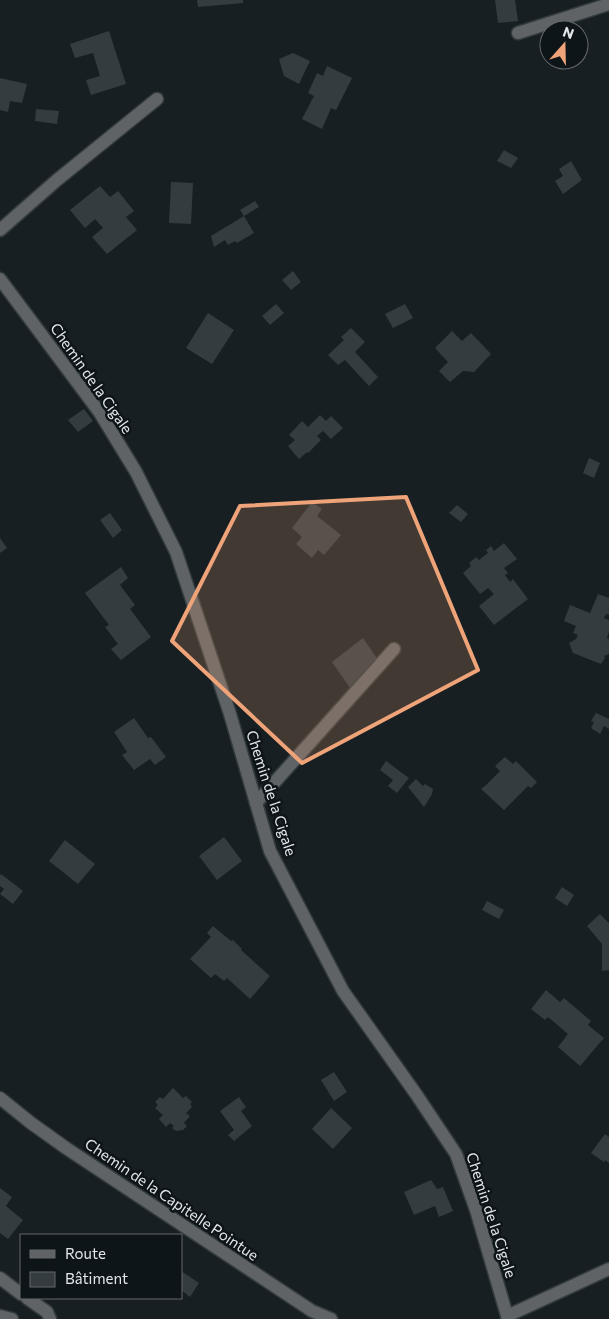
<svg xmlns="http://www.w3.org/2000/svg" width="609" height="1319" font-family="Commissioner,sans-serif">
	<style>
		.building { fill: #343c40 }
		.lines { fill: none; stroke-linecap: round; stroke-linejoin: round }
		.minor-casing { stroke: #333b3e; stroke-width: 15 }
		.minor { stroke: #5f6365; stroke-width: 12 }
		.marked { fill: #efa378; fill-opacity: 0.2; stroke: #efa378; stroke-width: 4; stroke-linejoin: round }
		.labels { text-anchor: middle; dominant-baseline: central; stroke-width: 5; stroke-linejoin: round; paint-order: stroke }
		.street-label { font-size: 15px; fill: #e2e7ea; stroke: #0e1519 }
	</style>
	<rect width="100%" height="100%" fill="#171f22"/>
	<g class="building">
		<polygon points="197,0 243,0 243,3 198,7"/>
		<polygon points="495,0 515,0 518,21 498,23"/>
		<polygon points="109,31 126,84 91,95 86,80 100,76 93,53 75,58 70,44"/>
		<polygon points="293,53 310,61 299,84 284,76 279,59"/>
		<polygon points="327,66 352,78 336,110 331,108 322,129 302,119 314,96 308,93 317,73 323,76"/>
		<polygon points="0,78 27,84 22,103 10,101 8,112 0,110"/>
		<polygon points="36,109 59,111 57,124 35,121"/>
		<polygon points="504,150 518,158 511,168 497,161"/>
		<polygon points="571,161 582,180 563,194 555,181 563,176 559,169"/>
		<polygon points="171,182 193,183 191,224 169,223"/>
		<polygon points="100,186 110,197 118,191 134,211 126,217 137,230 107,254 92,237 103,228 95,219 85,228 70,210"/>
		<polygon points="255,201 259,207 244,216 240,210"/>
		<polygon points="244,216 254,233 237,243 235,241 228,245 225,240 214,247 211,236"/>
		<polygon points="293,271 301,282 291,290 282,280"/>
		<polygon points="276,304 284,313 270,325 262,316"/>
		<polygon points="405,304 413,318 393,328 385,314"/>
		<polygon points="208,313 234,330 212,364 186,348"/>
		<polygon points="351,328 365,342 355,352 378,377 369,386 345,360 338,365 328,355 344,340 341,337"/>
		<polygon points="452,331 462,341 471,333 491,354 474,372 463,371 450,382 439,371 448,362 435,348"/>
		<polygon points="84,409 93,421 78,432 68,420"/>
		<polygon points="320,415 326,421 331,416 343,428 331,439 323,431 317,436 321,440 308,453 307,452 299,459 288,446 295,440 289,435 302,421 308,427"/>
		<polygon points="589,458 600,463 594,478 583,473"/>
		<polygon points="312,502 322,509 317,516 341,535 324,555 318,550 312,558 296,544 302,537 292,528"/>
		<polygon points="457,505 468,514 461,522 449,513"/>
		<polygon points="110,513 122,530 113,538 100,520"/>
		<polygon points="0,538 7,548 0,553"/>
		<polygon points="504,543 517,559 504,568 508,573 505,575 510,582 513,579 528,599 494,625 479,606 494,594 488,588 480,594 463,573 471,566 469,563 476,557 479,560 488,553 486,550 491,546 494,551"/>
		<polygon points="121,567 128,578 120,585 135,605 130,609 151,637 121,660 111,649 118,644 105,627 109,625 85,593"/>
		<polygon points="598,594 609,598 609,615 606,614 604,618 609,620 609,631 607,638 609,639 609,654 604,656 605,658 601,664 573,653 569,643 576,639 578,635 573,633 576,626 564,621 570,605 590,613"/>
		<polygon points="363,638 378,660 350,688 332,662"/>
		<polygon points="596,713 609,719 609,729 604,726 600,734 591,728 594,722 591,721"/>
		<polygon points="134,718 148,738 151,737 166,757 155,765 150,759 134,770 122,755 127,752 114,732"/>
		<polygon points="505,757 513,764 516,761 537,782 531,788 528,786 504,810 481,789 486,785 500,771 495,766"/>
		<polygon points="386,761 409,778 397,793 388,786 393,780 380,770"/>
		<polygon points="416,779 423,786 425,784 433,789 432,794 424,807 408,787"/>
		<polygon points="224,837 242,861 217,880 199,856"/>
		<polygon points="65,840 95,864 78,884 49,861"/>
		<polygon points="1,874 23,891 13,904 0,894 4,889 0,886 0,876"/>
		<polygon points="562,887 574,895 567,906 555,898"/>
		<polygon points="487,901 504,910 499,919 482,910"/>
		<polygon points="600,914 609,923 609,970 602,971 602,944 587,926"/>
		<polygon points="213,926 231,941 233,940 242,949 241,950 270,976 250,999 227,978 224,981 215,974 211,978 190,959 211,937 207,933"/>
		<polygon points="546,990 560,1002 564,998 591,1021 588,1025 604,1038 580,1066 558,1047 568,1034 548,1017 545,1020 531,1009"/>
		<polygon points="334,1072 347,1092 334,1101 321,1080"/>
		<polygon points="173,1088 183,1098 186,1096 192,1102 190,1104 192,1107 186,1113 190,1116 184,1123 187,1126 183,1130 176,1131 172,1128 174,1126 170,1123 166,1127 159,1119 163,1115 155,1108 158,1105 155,1102 160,1097 163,1099"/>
		<polygon points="239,1097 246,1107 241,1111 252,1126 234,1141 228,1135 234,1130 220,1111"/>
		<polygon points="331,1108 352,1128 333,1149 312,1129"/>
		<polygon points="605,1134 609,1137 609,1163 605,1160 604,1162 591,1153"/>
		<polygon points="431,1180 437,1189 443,1187 453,1211 439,1217 435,1206 414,1215 404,1192"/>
		<polygon points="0,1188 12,1197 6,1206 23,1220 8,1239 0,1233"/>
		<polygon points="181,1271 199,1283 190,1297 181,1290"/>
	</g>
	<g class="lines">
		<g class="minor-casing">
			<g id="minor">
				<polyline points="518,33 609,4"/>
				<polyline points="0,230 57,180 157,99"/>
				<polyline points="0,279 100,413 136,472 176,552 230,714 270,851 343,991 416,1094 456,1154 476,1210 508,1319"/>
				<polyline points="256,803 394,649"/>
				<polyline points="0,1098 31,1123 66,1148 312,1311 331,1319"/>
				<polyline points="0,1278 21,1294"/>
				<polyline points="27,1298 47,1312 50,1319"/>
				<polyline points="0,1316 12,1319"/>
				<polyline points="507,1316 609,1269"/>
			</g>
		</g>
		<use href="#minor" class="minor"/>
	</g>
	<path class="marked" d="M406 497 478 670 302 763 172 641 240 506Z"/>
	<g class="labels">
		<g class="street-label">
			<text transform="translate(92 378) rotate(55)">Chemin de la Cigale</text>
			<text transform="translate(272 793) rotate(72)">Chemin de la Cigale</text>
			<text transform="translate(172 1199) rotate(34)">Chemin de la Capitelle Pointue</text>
			<text transform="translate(492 1215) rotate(72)">Chemin de la Cigale</text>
		</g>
	</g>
	<rect x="20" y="1234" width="162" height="65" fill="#0e1519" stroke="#63696d"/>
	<rect x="30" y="1250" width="25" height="8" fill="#5f6365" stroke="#63696d"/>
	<text x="65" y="1259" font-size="15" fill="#e2e7ea">Route</text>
	<rect x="30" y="1272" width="25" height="15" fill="#343c40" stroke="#63696d"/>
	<text x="65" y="1284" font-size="15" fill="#e2e7ea">Bâtiment</text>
	<g transform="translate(564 45) rotate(20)"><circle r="24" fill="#0e1519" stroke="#63696d"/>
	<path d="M0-4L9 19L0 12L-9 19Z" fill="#efa378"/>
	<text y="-8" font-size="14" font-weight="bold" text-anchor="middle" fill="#e2e7ea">N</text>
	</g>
</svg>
